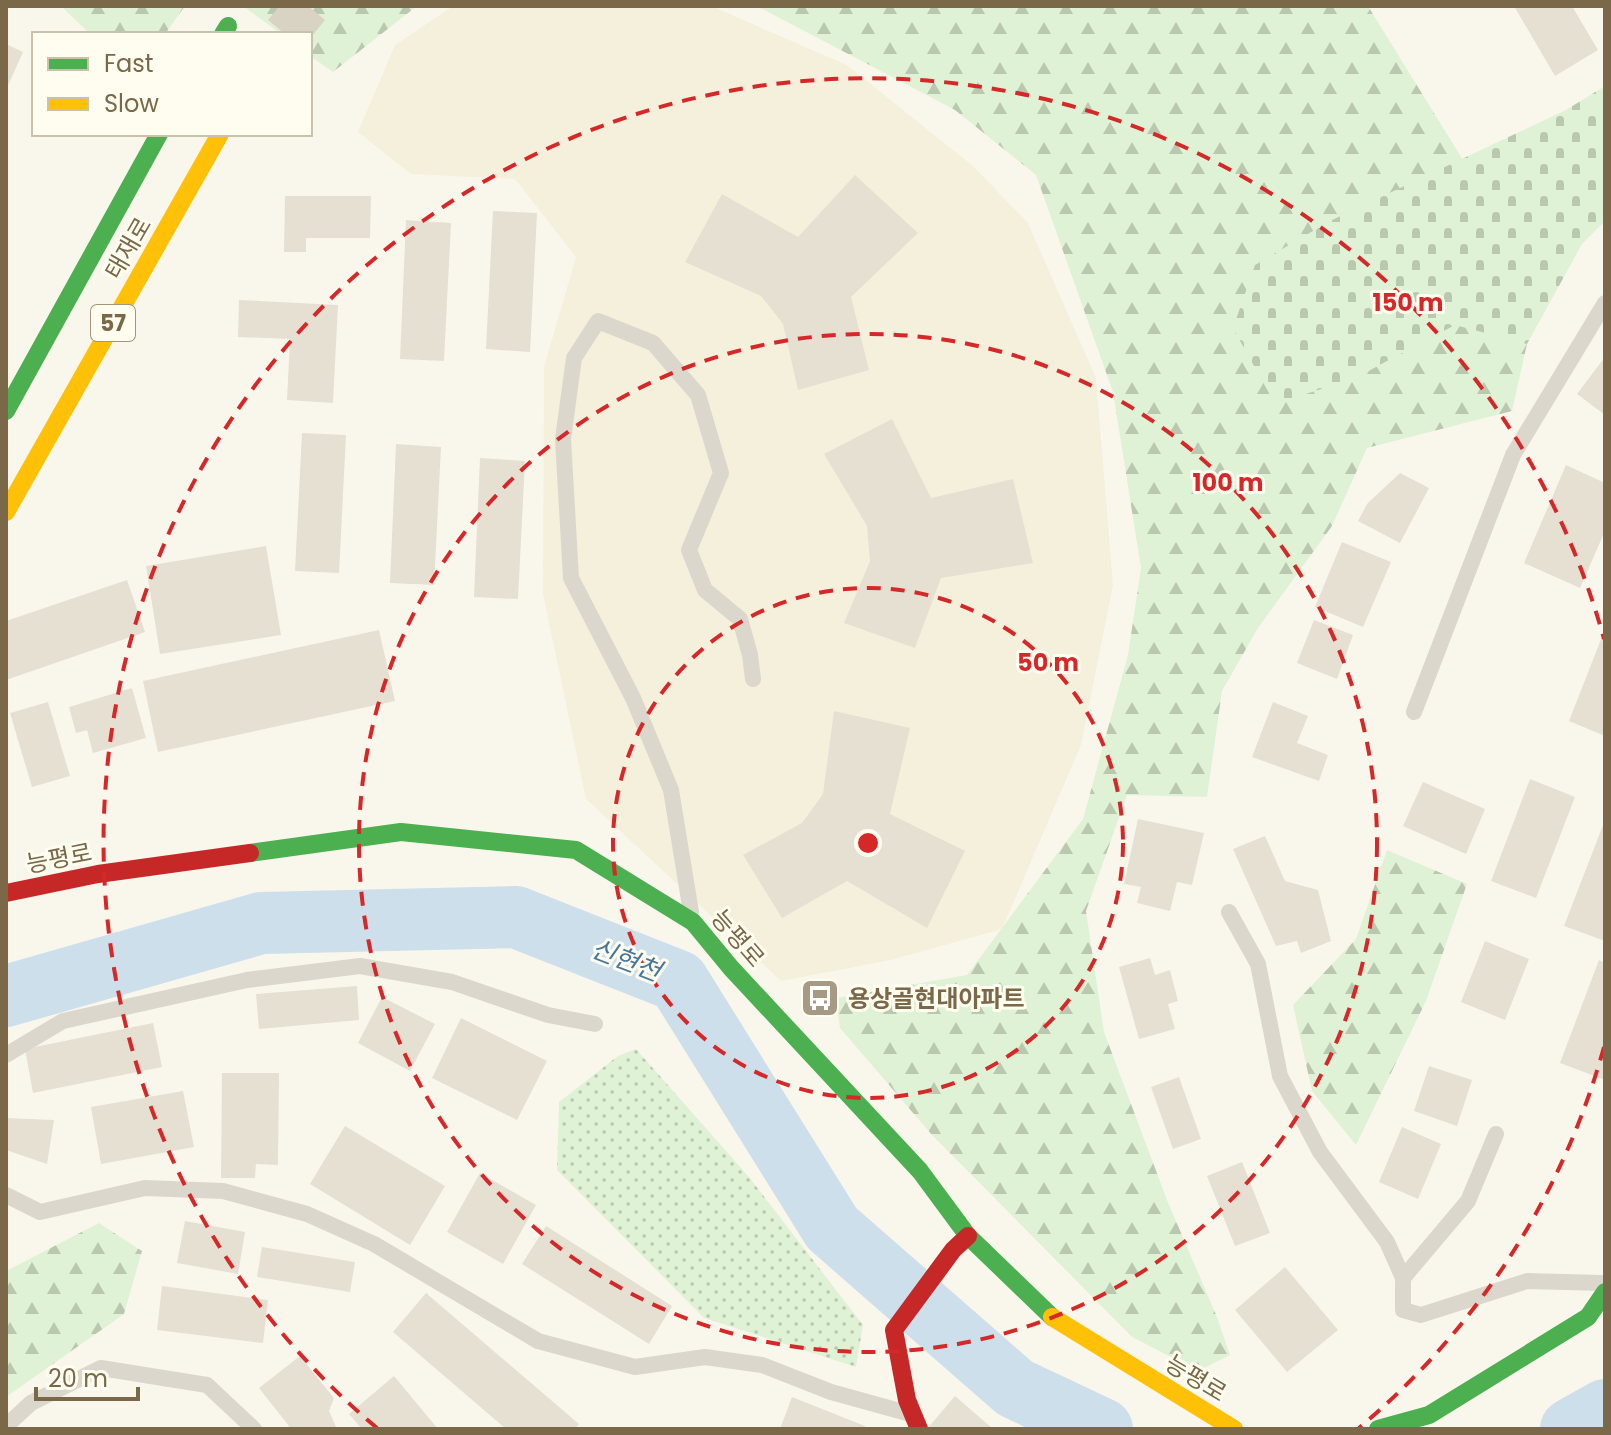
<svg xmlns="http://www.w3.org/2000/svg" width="1611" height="1435" font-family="Poppins,'Noto Sans KR',sans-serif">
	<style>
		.residential { fill: #f4f0dc }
		.grass { fill: url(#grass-dots) }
		.forest { fill: url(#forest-firs) }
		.cemetery { fill: url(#cemetery-stones) }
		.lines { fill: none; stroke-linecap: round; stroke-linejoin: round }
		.river { stroke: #cddfea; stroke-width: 62 }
		.building { fill: #e6e0d3 }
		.highway-tunnel { stroke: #d9d3c3; stroke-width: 44; stroke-dasharray: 44 22; stroke-linecap: butt }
		.lane { stroke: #dbd7cd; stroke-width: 16 }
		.fast { stroke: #4caf50; stroke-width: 18 }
		.slow { stroke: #ffc107; stroke-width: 18 }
		.jam { stroke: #c62828; stroke-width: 18 }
		.ring { fill: none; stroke: #d62828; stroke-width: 4; stroke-dasharray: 14 10 }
		.labels { text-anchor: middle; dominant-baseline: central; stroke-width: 6; stroke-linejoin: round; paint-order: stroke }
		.shield { fill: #fffdef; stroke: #a2957b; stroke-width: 2 }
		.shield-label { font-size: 22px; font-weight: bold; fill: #7a6849 }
		.street-label { font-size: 24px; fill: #7a6849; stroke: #fffdef }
		.poi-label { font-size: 24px; font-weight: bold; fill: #7a6849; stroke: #fffdef; text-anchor: start }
		.water-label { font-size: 26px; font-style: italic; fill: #47779d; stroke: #fffdef }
		.centre { fill: #d62828; stroke: #fffdef; stroke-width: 4 }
		.ring-label { font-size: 24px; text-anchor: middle; font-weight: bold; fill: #d62828; stroke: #fffdef; stroke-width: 6; stroke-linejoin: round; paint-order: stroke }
	</style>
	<defs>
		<pattern id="grass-dots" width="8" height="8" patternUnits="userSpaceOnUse" patternTransform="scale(2)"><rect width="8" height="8" fill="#dff2d6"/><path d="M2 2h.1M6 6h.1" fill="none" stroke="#bac8b0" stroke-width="1.8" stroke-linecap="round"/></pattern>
		<pattern id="forest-firs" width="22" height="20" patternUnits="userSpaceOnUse" patternTransform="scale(2)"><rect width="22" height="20" fill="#dff2d6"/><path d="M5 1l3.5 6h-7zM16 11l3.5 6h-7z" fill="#bac8b0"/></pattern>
		<pattern id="cemetery-stones" width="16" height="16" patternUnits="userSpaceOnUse" patternTransform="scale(2)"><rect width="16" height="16" fill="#dff2d6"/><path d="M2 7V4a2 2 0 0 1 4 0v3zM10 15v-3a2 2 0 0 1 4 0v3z" fill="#bac8b0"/></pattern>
	</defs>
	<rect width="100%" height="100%" fill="#f9f7ec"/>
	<polygon class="residential" points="453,6 711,6 847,65 973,166 1028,223 1096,378 1113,585 1081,745 1002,929 891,960 781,981 586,799 543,594 544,367 576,257 515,179 411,174 358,132 395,45"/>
	<polygon class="grass" points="636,1049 749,1177 863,1325 856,1367 704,1318 557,1170 559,1102 618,1056"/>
	<g class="forest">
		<polygon points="61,6 185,6 165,34 90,34"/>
		<polygon points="243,6 417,6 333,72 310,56 310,34 281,34"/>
		<polygon points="757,6 1368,6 1463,160 1330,221 1355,378 1455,324 1527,344 1512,411 1367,448 1332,526 1258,628 1222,691 1207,797 1127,795 1086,911 1104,1032 1167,1200 1217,1317 1230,1355 1198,1371 1132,1337 932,1135 840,1028 836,998 967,975 1083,819 1128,655 1141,568 1113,392 1036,175 955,110"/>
		<polygon points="1387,850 1467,884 1426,1001 1356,1145 1312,1091 1293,1005 1356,939"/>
		<polygon points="99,1223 142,1251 124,1314 6,1397 6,1271"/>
	</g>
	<polygon class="cemetery" points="1605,86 1605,221 1582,244 1527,344 1455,325 1355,378 1275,404 1233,328 1255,265 1330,221 1566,110"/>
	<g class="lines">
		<g class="river">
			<polyline points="6,996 261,923 516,917 678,981 832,1228 1015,1388 1102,1429"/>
			<polyline points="1571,1429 1605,1410"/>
		</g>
	</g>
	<g class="building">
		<polygon points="1514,6 1572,6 1598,50 1555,76"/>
		<polygon points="6,44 23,52 6,90"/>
		<polygon points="855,175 918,233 851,297 869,370 798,390 783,324 761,296 685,262 722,194 798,237"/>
		<polygon points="285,196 371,196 370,238 306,238 306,252 284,252"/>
		<polygon points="493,211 537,213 530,352 486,349"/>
		<polygon points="406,220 451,223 444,361 400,359"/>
		<polygon points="239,300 338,305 333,403 287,400 290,339 238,337"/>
		<polygon points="1605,357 1605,415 1577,394"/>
		<polygon points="892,419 931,498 1013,479 1033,563 941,578 915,648 844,623 870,561 867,526 824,454"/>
		<polygon points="302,433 346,435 339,573 295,571"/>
		<polygon points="396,444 441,447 434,585 390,583"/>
		<polygon points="480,458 525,461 518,599 474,597"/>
		<polygon points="1566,465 1605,483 1605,531 1580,588 1524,563"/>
		<polygon points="1400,473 1429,488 1400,543 1358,521 1367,504"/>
		<polygon points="1342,542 1391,562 1363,627 1315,607"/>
		<polygon points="266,546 281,635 160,654 146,566"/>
		<polygon points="127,580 145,632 6,680 6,621"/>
		<polygon points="1314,620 1353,635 1337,679 1297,663"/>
		<polygon points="1605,629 1605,736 1569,721"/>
		<polygon points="379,630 395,701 158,752 143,681"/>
		<polygon points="132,688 146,738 93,753 87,730 76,733 69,707"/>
		<polygon points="48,702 70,776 32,787 10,713"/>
		<polygon points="1273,702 1308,716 1297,743 1328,755 1319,781 1252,757"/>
		<polygon points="834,711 910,728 890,814 965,851 927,928 847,881 782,918 743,855 802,823 823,794"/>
		<polygon points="1530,779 1575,797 1536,898 1491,881"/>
		<polygon points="1423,782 1485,809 1466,854 1403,826"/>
		<polygon points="1138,819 1204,833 1192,885 1177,882 1170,911 1137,903 1141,887 1124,884"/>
		<polygon points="1605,820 1605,941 1564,926"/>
		<polygon points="1265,836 1285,881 1318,890 1331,941 1301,953 1297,941 1276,946 1233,849"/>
		<polygon points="1485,941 1529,959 1505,1020 1461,1002"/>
		<polygon points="1150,958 1155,975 1170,970 1178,1001 1168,1004 1175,1029 1139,1039 1119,967"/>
		<polygon points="1599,960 1605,963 1605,1080 1560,1063"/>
		<polygon points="357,986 359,1020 259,1029 256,994"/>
		<polygon points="382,997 435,1024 410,1071 358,1043"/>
		<polygon points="461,1018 547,1061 517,1120 432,1078"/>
		<polygon points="153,1023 162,1067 33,1093 25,1049"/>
		<polygon points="1429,1066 1472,1080 1457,1126 1414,1111"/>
		<polygon points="222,1073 279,1073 278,1165 256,1164 255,1178 221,1178"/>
		<polygon points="1179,1077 1201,1139 1173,1149 1151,1087"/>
		<polygon points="183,1091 194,1147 101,1164 91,1107"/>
		<polygon points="6,1118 54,1120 47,1164 6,1150"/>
		<polygon points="345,1126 445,1186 410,1245 310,1184"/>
		<polygon points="1402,1127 1441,1144 1418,1199 1379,1182"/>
		<polygon points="1242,1162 1270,1233 1235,1246 1207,1176"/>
		<polygon points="480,1173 536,1205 503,1264 447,1232"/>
		<polygon points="185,1221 245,1232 238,1274 177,1263"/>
		<polygon points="546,1226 672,1306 649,1344 522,1264"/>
		<polygon points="262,1247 355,1262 350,1292 257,1277"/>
		<polygon points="1285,1267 1338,1330 1287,1372 1235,1310"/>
		<polygon points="162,1286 268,1300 263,1343 157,1330"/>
		<polygon points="426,1293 579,1424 575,1429 506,1429 393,1332"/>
		<polygon points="300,1356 334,1398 329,1411 337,1429 287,1429 289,1426 259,1388"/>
		<polygon points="394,1376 438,1429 362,1429 349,1414"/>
		<polygon points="955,1396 993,1429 927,1429"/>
		<polygon points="792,1397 865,1426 864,1429 780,1429"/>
	</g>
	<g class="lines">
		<polyline class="highway-tunnel" points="285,34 308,6"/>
		<g class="lane">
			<polyline points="1414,712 1513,455 1605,303"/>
			<polyline points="691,912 671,790 633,698 571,578 563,439 574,358 598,321 653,343 698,395 721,473 689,550 705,590 740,619 750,655 753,679"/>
			<polyline points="1229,912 1258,964 1280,1076 1320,1152 1387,1242 1403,1278 1403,1310 1421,1315 1527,1281 1603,1283"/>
			<polyline points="6,1055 63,1021 247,980 360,966 452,982 548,1015 595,1024"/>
			<polyline points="6,1195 40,1212 145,1188 223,1191 307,1214 374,1244 538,1341 635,1367 705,1357 762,1365 831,1392 907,1413"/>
			<polyline points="1403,1278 1468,1201 1496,1134"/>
			<polyline points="6,1426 31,1403 101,1368 207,1385 254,1429"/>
		</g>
		<g class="fast">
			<polyline points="223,34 228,26"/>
			<polyline points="6,411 159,134"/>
			<polyline points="250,853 401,832 576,850 693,922 731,968 920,1171 968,1236 1052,1317"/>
			<polyline points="1378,1429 1429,1415 1588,1317 1605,1292"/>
		</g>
		<g class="slow">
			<polyline points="6,512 220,134"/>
			<polyline points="1052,1317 1234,1429"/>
		</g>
		<g class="jam">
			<polyline points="6,893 98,874 250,853"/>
			<polyline points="919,1429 907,1400 894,1330 953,1250 968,1236"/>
		</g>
	</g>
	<g class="ring">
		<circle cx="868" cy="843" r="255"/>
		<circle cx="868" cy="843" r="509"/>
		<path d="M1604 1047A764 764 0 0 1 1359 1428M377 1428A764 764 0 1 1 1604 639"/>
	</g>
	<defs>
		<g id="bus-square" transform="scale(2)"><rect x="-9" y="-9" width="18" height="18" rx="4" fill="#a69a82" stroke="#fffdef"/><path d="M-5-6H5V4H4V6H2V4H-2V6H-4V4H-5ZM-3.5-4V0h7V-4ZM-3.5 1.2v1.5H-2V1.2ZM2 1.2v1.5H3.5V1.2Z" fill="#fff"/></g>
	</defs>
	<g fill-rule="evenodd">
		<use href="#bus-square" x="820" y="998"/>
	</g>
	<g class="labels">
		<rect class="shield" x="91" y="305" width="44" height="36" rx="6"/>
		<g class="shield-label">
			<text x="113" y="323">57</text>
		</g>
		<g class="street-label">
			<text transform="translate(128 248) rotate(-60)">태재로</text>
			<text transform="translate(59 858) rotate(-11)">능평로</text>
			<text transform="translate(738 938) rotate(49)">능평로</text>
			<text transform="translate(1196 1378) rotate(31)">능평로</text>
		</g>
		<g class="poi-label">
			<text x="848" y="998">용상골현대아파트</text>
		</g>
		<g class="water-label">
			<text transform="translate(626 960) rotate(21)">신현천</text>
		</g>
	</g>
	<circle cx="868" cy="843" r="12" class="centre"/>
	<g class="ring-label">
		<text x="1408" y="311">150 m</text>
		<text x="1228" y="491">100 m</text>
		<text x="1048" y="671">50 m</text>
	</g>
	<rect width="1611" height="1435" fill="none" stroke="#7a6849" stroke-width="16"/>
	<rect x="32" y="32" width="280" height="104" fill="#fffdef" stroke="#cac1ad" stroke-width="2"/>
	<rect x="48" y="58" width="40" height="12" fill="#4caf50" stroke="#cac1ad" stroke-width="2"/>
	<text x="104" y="72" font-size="24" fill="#7a6849">Fast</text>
	<rect x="48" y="98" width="40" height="12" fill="#ffc107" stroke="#cac1ad" stroke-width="2"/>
	<text x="104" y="112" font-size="24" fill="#7a6849">Slow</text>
	<path d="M36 1387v12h102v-12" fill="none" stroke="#7a6849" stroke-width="4"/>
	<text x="48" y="1387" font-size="24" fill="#7a6849" stroke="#fffdef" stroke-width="6" paint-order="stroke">20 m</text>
</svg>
